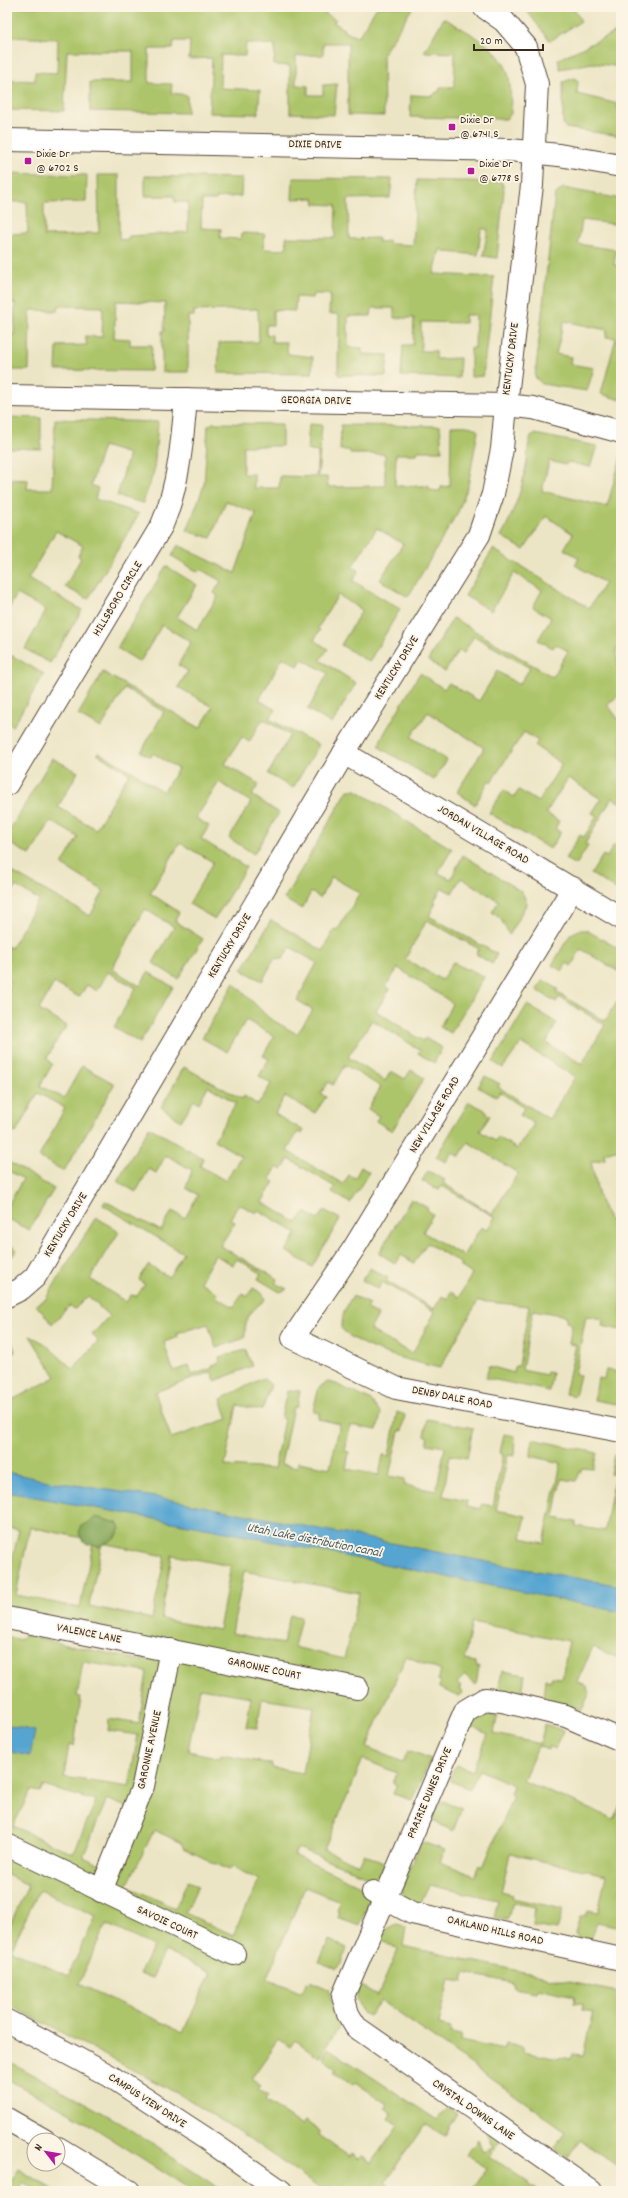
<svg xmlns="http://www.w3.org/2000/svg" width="628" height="2198" font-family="Dekko,sans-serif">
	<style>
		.green { fill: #adc56a; stroke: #747844; fill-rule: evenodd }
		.forest { fill: #8aaa5e; stroke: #626a3e }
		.water { fill: #57a5d1; stroke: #496878 }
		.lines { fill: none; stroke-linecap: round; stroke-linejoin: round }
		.minor-casing { stroke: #564637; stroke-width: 24 }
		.tertiary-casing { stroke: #564637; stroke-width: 24 }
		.minor { stroke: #fff; stroke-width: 22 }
		.tertiary { stroke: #fff; stroke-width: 22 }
		.poi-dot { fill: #b5179e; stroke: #fcf5e5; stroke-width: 1.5 }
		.labels { text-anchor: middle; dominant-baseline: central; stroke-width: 3.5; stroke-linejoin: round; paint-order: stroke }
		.poi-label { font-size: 12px; fill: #3b2a1e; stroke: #fcf5e5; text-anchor: start }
		.street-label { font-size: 12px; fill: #3b2a1e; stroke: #fcf5e5 }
		.water-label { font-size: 13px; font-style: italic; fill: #465b66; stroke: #fcf5e5 }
	</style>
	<rect width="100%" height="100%" fill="#fcf5e5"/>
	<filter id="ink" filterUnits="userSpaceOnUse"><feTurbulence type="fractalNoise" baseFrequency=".025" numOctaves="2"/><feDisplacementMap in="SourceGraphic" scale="8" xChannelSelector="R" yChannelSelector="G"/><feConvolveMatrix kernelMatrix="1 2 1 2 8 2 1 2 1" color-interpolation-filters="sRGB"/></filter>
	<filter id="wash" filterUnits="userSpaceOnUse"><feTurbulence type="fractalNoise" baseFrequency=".012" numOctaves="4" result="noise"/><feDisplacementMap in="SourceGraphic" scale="16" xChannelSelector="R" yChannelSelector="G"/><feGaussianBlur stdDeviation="0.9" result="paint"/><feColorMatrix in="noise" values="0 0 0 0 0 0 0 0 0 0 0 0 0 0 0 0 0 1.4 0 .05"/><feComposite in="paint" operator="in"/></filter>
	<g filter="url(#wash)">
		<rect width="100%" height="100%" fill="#ece5c5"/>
		<g class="green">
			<polygon points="7,7 315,7 336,20 333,22 344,29 343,31 358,37 377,7 413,7 383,54 384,116 348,115 348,43 323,43 323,55 296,56 296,85 308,86 308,95 323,95 323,85 337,84 334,115 290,113 290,66 274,65 275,45 246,43 245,56 221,55 220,88 260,90 258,114 209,113 212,58 189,59 190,41 174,41 173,49 149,49 149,83 172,84 171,93 187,95 187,113 90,111 90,82 133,82 133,51 67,51 64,111 7,110 7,80 35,81 35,72 57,73 58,39 7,37"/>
			<polygon points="531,7 573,7 581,21 550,41 527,11"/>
			<path d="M444 18C465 31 495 44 506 68 512 82 510 100 511 114L506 119 410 117 411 95 433 96 436 92H439L440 87H454L455 53 424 52Z"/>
			<polygon points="621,30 621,67 592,63 560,69 558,59"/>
			<polygon points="575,78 578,82 577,94 618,104 617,108 621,115 621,136 566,128 563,124 563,82"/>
			<polygon points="7,173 87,175 86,202 44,203 44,236 85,235 85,233 99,233 98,175 119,175 119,239 128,240 129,236 188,232 188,202 175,202 174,196 145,196 145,176 242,178 241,196 216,198 216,200 202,200 201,228 221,229 220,238 241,239 242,233 265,234 263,249 281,250 287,247 286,237 335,238 336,205 315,204 314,198 292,199 293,178 392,179 390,198 348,199 349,239 378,238 378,242 389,241 390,244 413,245 417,180 502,182 504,190 497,258 483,256 488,229 481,229 478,255 446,252 440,249 434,274 494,277 483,376 471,377 471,348 475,348 476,315 465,315 465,323 421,322 421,351 436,351 436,359 460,358 459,378 401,376 403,345 413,345 414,318 394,318 394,308 372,308 371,316 348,316 348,347 362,348 362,354 388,355 386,376 338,375 339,314 329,314 330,294 313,294 312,298 296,297 295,311 273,310 273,325 266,325 266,335 272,335 272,342 286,342 288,354 313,357 312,374 218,373 219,343 259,342 258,309 194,311 194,316 188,316 188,372 162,372 162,331 164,331 165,303 116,301 114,338 130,339 130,345 152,345 151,371 56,370 57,346 87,345 85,336 102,337 103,307 58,306 58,311 30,310 29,370 9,370 10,335 14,335 15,303 7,303 7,234 28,233 27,202 13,202 14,197 7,197"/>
			<polygon points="563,188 621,199 621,225 582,220 578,244 616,250 614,265 621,266 621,400 601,394 616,338 606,337 607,330 564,321 556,354 571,357 570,364 594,368 587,391 542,384 535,377 555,195"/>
			<polygon points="7,417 41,418 41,449 7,448"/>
			<polygon points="55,419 158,422 154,471 143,503 117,496 129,454 103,446 91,485 98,488 95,499 139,514 88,599 65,587 81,558 78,556 83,546 56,531 28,579 82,610 50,663 25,649 46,610 17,594 7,612 7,479 28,480 27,489 52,489"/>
			<path d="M213 423 282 424V446H243V474H254V488H279L280 476 316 477 318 452 307 450 309 424 322 425 318 477H327L328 487 385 486V454H350V450H340L341 425 440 426 442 451H418L417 454H396L395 486H429V490L440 491 441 487 450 486 451 426C459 426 472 424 478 431L468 486 458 512 408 597 380 580 403 544 377 528 352 567 359 570 353 581 400 609 369 662 341 645 362 610 338 595 318 628 320 630 314 640 328 649 320 660 356 683 332 724 307 709 309 708 328 673 302 659 298 666 283 657 259 700 276 710 269 719 319 745 293 788 268 774 290 735 263 719 249 742 242 737 225 764 259 784 252 795 279 813 254 854 229 838 251 802 219 782 196 818 209 826 201 839 246 867 215 919 189 904 213 862 180 843 150 893 179 912 175 921 203 939 178 979 153 963 174 927 145 909 112 969 140 986 148 972 173 987 140 1043 114 1027 136 988 108 972 97 991 87 985 79 997 54 983 39 1010 67 1026 60 1035 47 1058 52 1065 40 1086 64 1098 82 1066 115 1084 64 1171 39 1157 65 1108 38 1093 16 1133 7 1130V1000L10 981H7V946L11 948 39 900 16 886 14 890 7 887V869L90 916 104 891 62 865 78 837 51 821 30 855 7 842V835L52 758 78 772 58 807 96 829 129 773 97 754 98 752 139 775V776L163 792 178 769 153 753 151 757 141 752 164 712 125 688 101 728 78 715 103 672 200 728 213 707 178 687 188 671 178 665 191 642 162 625 140 662 117 648 166 566 197 585 177 617 197 630 218 596 214 593 221 581 200 569 198 572 172 556 178 545 235 573 256 513 226 501 211 538 187 531 204 485 208 426Z"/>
			<path d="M534 434 597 446 590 467 567 462 566 465 549 461 542 491 607 507 621 456V649L616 650 619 676H621V694L607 704 619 720 621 719V803L612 798 585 844 588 846 576 865 565 859 580 835 584 837 597 816 592 813 601 799 568 778 546 813 559 821 555 829 561 832 550 849 489 813 504 790 514 797 519 790 538 802 562 764 535 746 538 741 524 732 491 782 489 780 475 805 457 792 484 748 428 712 411 737 447 760 434 780 379 747 381 739 420 673 444 689 449 683 479 701 497 671 519 685 530 668 474 636 464 653 458 651 445 672 428 660 453 618 553 677 568 651 556 644 553 648 538 640 551 618 533 607 542 590 514 573 491 611 465 596 493 549 589 608 605 583 575 565 579 558 564 549 573 534 546 516 524 550 501 536C513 515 522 490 526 466 528 456 527 446 531 436Z"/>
			<polygon points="7,653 44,674 13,726 7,722"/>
			<path d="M348 790H356L452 849 438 873 451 879 463 855 522 892 527 903 509 935 501 919 492 912 499 901 461 878 452 893 442 888 434 901 436 902 429 916 497 954 492 964 476 954 479 949 427 920 405 959 442 980 453 962 467 970 468 968 484 977 451 1033 440 1027 452 1004 448 1000 398 968 386 986 390 989 376 1011 423 1041 425 1038 442 1048 434 1063 418 1053 420 1050 372 1020 348 1057 385 1081 391 1071 405 1079 411 1070 424 1078 392 1131 376 1121 379 1116 368 1109 381 1087 345 1065 333 1085 328 1082 321 1094 326 1097 315 1113 285 1096 275 1114 304 1131 302 1134 298 1132 287 1151 343 1184 349 1175 355 1178 361 1167 369 1172 350 1203 332 1192 335 1187 289 1159 282 1170 277 1167 270 1179 274 1182 262 1202 297 1223 305 1212 318 1220 324 1210 340 1219 312 1267 286 1251 297 1233 258 1210 256 1213 239 1204 230 1219 235 1222 220 1246 278 1279 275 1283 287 1289 280 1292 258 1279 261 1273 237 1259 233 1265 215 1255 200 1282 218 1293 216 1297 234 1307 242 1293 248 1296 253 1288 263 1294 265 1300C250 1311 244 1319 245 1338L216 1348 208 1324 177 1333 178 1337 164 1342 173 1371 189 1366 192 1375 213 1368 212 1365 220 1363 219 1357 246 1350 252 1366 215 1381 212 1372 155 1392 171 1438 228 1419 221 1399 263 1378 271 1385 262 1410 237 1405 225 1466 274 1469 284 1419 281 1418 287 1391H300L297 1407H293L281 1464 297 1468 298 1462 330 1468 340 1424 318 1419 319 1413 313 1411 319 1387 328 1382 336 1384 370 1400 381 1414 377 1430 350 1425 345 1451 349 1452 346 1469 379 1475 383 1455 389 1456 397 1412 405 1415 402 1431H399L389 1476 405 1479 404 1485 436 1491 445 1447 427 1444 428 1437 424 1436 427 1419 473 1428 467 1458 450 1455 443 1496 467 1501 466 1506 481 1509 482 1504 493 1506 503 1454 500 1453 504 1434 515 1436 514 1456 508 1455 496 1510 526 1516 521 1538 544 1543 561 1463 531 1456 532 1439 597 1453 593 1469 582 1468 576 1481 561 1479 554 1518 576 1522V1526L605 1531 615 1475 610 1474 614 1455 621 1456V1475H617L611 1502 621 1505 618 1523 621 1524V1659L593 1647 577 1682 588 1687 587 1690 590 1692 582 1710 543 1698 545 1679 550 1681 552 1677 562 1678 569 1641 472 1622 464 1660 476 1662V1666H479L476 1685 465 1675 457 1683 461 1687 459 1688 462 1693 458 1696 439 1688 440 1682 437 1680 441 1671 406 1656 367 1747 403 1762 408 1751 410 1752 411 1751 431 1759 412 1800 393 1794 397 1785 393 1783 397 1773 363 1759 324 1850 359 1865 364 1854 383 1863 384 1864 377 1880 298 1848 294 1855 373 1892 359 1926 338 1918 340 1912 337 1911 340 1901 305 1887 267 1978 302 1993 307 1982 310 1983 311 1981 328 1989 339 2027 319 2057 295 2040 290 2047 279 2039 251 2079 261 2086 258 2089 268 2096 265 2101 302 2126 305 2121 320 2131 318 2135 350 2157 352 2154 359 2159 363 2156 372 2162 398 2125 389 2119 392 2114 385 2109 388 2104 356 2082 353 2085 335 2072 337 2069 322 2058 328 2048 437 2120 448 2107 458 2114 445 2136 425 2124 385 2182 396 2191H323L247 2137 188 2099 7 2004V1931L28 1885 7 1875V1636L20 1640 24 1635 143 1661 146 1645 7 1607V1582L19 1530 7 1527V1396L10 1401 56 1377 30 1336 44 1343 73 1369 98 1341 92 1335 109 1316 88 1296 75 1309 69 1306 52 1324 36 1305 45 1300 96 1217 119 1232 90 1279 126 1302 131 1295 137 1296 145 1284 139 1280 148 1265 169 1277 183 1253 103 1205 105 1201 161 1231 172 1211 185 1218 198 1195 186 1188 192 1170 166 1155 156 1173 149 1169 136 1192 117 1181 149 1127 203 1158 200 1166 226 1181 241 1156 214 1140 236 1103 208 1086 199 1103 194 1100 181 1121 161 1107 184 1067 242 1099 244 1096 258 1105 271 1084 259 1076 269 1059 263 1056 274 1036 246 1020 227 1052 202 1038 234 983 269 1018 297 1034 313 1010 297 1000 317 963 290 947 283 959 275 958 262 981 242 970 271 920 323 951 334 929 337 931 360 893 332 877 320 898 311 892 302 909 284 899ZM30 1527 87 1539 93 1543 80 1608 16 1595ZM102 1543 165 1556 152 1619 89 1606ZM172 1555 231 1566 219 1630 161 1619ZM244 1571 359 1593 344 1659 294 1647 301 1617 290 1615 283 1644 232 1633ZM83 1662 147 1672 139 1724 109 1719 108 1731 138 1735 129 1787 64 1777 69 1745 74 1746 81 1697 77 1696ZM200 1688 251 1697 246 1727 257 1728 262 1699 314 1707 303 1773 272 1768V1764L221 1755V1758L188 1751ZM43 1786 96 1801 73 1854 13 1826 31 1790 40 1792ZM107 1799 145 1815 120 1873 83 1857ZM154 1830 182 1843 183 1848 229 1870 233 1867 259 1880 233 1935 185 1913 198 1886 188 1881 175 1908 127 1886ZM39 1890 96 1916 68 1976 11 1950ZM106 1924 153 1946 140 1973 152 1978 165 1951 211 1973 183 2032 79 1984Z"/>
			<polygon points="614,845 621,849 621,892 591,874 603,855 607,857"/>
			<polygon points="578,930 586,930 621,950 621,973 581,949 571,966 567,963 562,971 552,965 570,935"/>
			<path d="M543 980 558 989 556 992 605 1021 619 999 621 1000V1152L619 1149 604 1153 605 1159 591 1162 600 1201 610 1221 618 1217 621 1218 618 1250 621 1251V1330L602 1326 603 1319 586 1316 575 1374 580 1375 575 1396 565 1394 576 1345 569 1344 572 1324 566 1322 567 1316 533 1310 522 1370 546 1375 547 1372 552 1373 549 1391 486 1378 489 1366 514 1373 515 1366H519L529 1306 478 1301 440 1368C414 1362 358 1349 341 1328L344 1311 353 1296 370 1304 367 1309 378 1315 370 1330 412 1354 435 1312 382 1282 378 1289 362 1280 370 1268 388 1278 386 1281 434 1309 442 1296 447 1299 451 1292 459 1297 472 1274 460 1266 462 1264 427 1243 414 1263 401 1255 396 1264 379 1253 411 1199 428 1208 427 1210 433 1214 423 1232 463 1256 481 1227 487 1230 495 1217 442 1186 439 1190 422 1181 428 1171 445 1180 443 1183 492 1214 518 1173 468 1142 459 1157 452 1152 446 1162 436 1157 469 1102 487 1111 486 1113 490 1116 480 1131 495 1141 498 1137 517 1149 534 1124 520 1115 524 1108 500 1092 496 1097 478 1087 485 1076 500 1084 498 1087 549 1119 575 1077 521 1043 503 1068 493 1062 527 1005 557 1023 546 1043 582 1064 605 1025 559 997 556 1002 537 990Z"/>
			<polygon points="7,1161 54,1189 29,1230 7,1218 7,1207 23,1179 7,1170"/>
			<polygon points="7,1243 17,1250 7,1262"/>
			<polygon points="7,1326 15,1352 7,1354"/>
			<polygon points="606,1370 621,1372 621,1405 594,1400 598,1378 604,1379"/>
			<polygon points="502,1671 525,1675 522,1692 519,1694 500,1690 499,1686"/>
			<path d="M491 1715 497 1717 494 1734 540 1744 545 1724 564 1731 555 1749 549 1746 548 1750 538 1746 523 1781 614 1819 621 1803V1927L597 1922 590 1939 580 1938 575 1934 580 1917 587 1914 588 1910 598 1912 606 1875 510 1854 501 1892 513 1895 512 1898 563 1909 557 1930 533 1926 535 1907 514 1903 507 1920 494 1917 498 1900 429 1885 419 1905C415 1904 408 1902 405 1898 396 1887 417 1853 422 1842L445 1850 440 1862 475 1876 480 1865 483 1867 513 1796 510 1794 513 1785 479 1770 470 1789 451 1781 450 1778 454 1768 457 1765 473 1771 488 1734 471 1727 482 1718Z"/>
			<polygon points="443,1801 462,1808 453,1831 431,1820 436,1808"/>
			<path d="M397 1924 406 1927 403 1946 621 1993V2169L580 2140 568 2158 556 2151 555 2148 566 2131 381 2001 369 2016 362 2013 356 1998 360 1985 378 1995 398 1949 379 1940 385 1930ZM465 1973 513 1983 514 1988 536 1992 537 1988 575 1996 574 2002 583 2004 582 2010 593 2012 583 2056 572 2053 570 2058 561 2056 560 2059 523 2052V2047L506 2044 504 2050 460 2041 461 2035 450 2033 451 2028 439 2025 449 1979 463 1981Z"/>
			<polygon points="329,1940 347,1948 342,1964 337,1969 319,1962"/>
			<polygon points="7,2060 114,2119 223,2191 193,2191 87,2123 7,2079"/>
			<polygon points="486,2133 494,2134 501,2139 490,2156 540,2191 471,2191 487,2168 466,2155 478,2140 483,2152 493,2148"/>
			<polygon points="19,2169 56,2191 37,2191 23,2182 18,2191 7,2191 7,2188"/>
		</g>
		<polygon class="forest" points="96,1517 118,1523 120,1528 116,1538 98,1547 83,1542 79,1533 81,1527"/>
		<g class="water">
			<polygon points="7,1472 48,1481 162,1498 508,1566 621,1586 621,1612 216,1530 7,1492"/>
			<polygon points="7,1725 35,1731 30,1756 7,1751"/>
		</g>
	</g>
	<g filter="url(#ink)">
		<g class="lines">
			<g class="minor-casing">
				<g id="minor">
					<polyline points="7,396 506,405 533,408 621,432"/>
					<polyline points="344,753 621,918"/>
					<path d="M7 784 162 525C179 484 182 443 186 399"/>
					<polyline points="573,888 354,1248 293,1338 396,1388 621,1431"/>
					<polyline points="7,1296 21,1289 35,1277 344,753 479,535 493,494 502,449 506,405 532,185 537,84 526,47 504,21 484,7"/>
					<polyline points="7,1618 357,1688"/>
					<polyline points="7,1845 234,1954"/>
					<polyline points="101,1891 143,1786 171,1650"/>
					<polyline points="373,1892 412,1913 621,1959"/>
					<polyline points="7,2021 110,2076 205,2138 281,2191"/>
					<polyline points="7,2119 44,2140"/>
					<polyline points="58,2148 129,2191"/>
					<polyline points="591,2191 356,2027 348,2014 343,1996 465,1711 485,1699 502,1701 566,1716 621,1740"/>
				</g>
			</g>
			<g class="tertiary-casing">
				<polyline id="tertiary" points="7,140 510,150 559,155 621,166"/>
			</g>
			<use href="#minor" class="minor"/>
			<use href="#tertiary" class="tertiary"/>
		</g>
	</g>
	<g class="poi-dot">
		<rect x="448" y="123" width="8" height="8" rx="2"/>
		<rect x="24" y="157" width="8" height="8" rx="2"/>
		<rect x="467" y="167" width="8" height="8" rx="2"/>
	</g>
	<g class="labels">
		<g class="poi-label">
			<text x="460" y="120">Dixie Dr<tspan x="460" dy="14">@ 6741 S</tspan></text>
			<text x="36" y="154">Dixie Dr<tspan x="36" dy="14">@ 6702 S</tspan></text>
			<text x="479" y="164">Dixie Dr<tspan x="479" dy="14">@ 6778 S</tspan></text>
		</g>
		<g class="street-label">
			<text transform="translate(315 145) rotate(1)">DIXIE DRIVE</text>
			<text transform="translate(511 359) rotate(-83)">KENTUCKY DRIVE</text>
			<text transform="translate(316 401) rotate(1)">GEORGIA DRIVE</text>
			<text transform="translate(118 599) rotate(-59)">HILLSBORO CIRCLE</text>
			<text transform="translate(397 668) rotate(-58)">KENTUCKY DRIVE</text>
			<text transform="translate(483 835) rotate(31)">JORDAN VILLAGE ROAD</text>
			<text transform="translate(230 946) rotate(-59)">KENTUCKY DRIVE</text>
			<text transform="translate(435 1115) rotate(-59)">NEW VILLAGE ROAD</text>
			<text transform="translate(66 1225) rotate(-59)">KENTUCKY DRIVE</text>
			<text transform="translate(452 1398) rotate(11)">DENBY DALE ROAD</text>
			<text transform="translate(89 1634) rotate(11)">VALENCE LANE</text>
			<text transform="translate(264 1669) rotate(12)">GARONNE COURT</text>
			<text transform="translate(150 1750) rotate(-78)">GARONNE AVENUE</text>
			<text transform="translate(430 1793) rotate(-67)">PRAIRIE DUNES DRIVE</text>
			<text transform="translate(167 1923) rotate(25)">SAVOIE COURT</text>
			<text transform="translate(495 1931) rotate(13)">OAKLAND HILLS ROAD</text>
			<text transform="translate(147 2101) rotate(33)">CAMPUS VIEW DRIVE</text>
			<text transform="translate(473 2110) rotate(35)">CRYSTAL DOWNS LANE</text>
		</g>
		<g class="water-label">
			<text transform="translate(314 1541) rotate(11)">Utah Lake distribution canal</text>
		</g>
	</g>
	<rect width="628" height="2198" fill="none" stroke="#fcf5e5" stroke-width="24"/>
	<g transform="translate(46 2152) rotate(301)"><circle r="19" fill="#fcf5e5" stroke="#afa495"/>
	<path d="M0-3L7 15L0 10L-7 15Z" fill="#b5179e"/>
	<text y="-6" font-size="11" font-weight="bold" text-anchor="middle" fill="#3b2a1e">N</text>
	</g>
	<path d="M474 44v6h69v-6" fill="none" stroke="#3b2a1e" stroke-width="2"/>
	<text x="480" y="44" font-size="12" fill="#3b2a1e" stroke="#fcf5e5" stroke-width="3" paint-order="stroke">20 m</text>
</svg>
